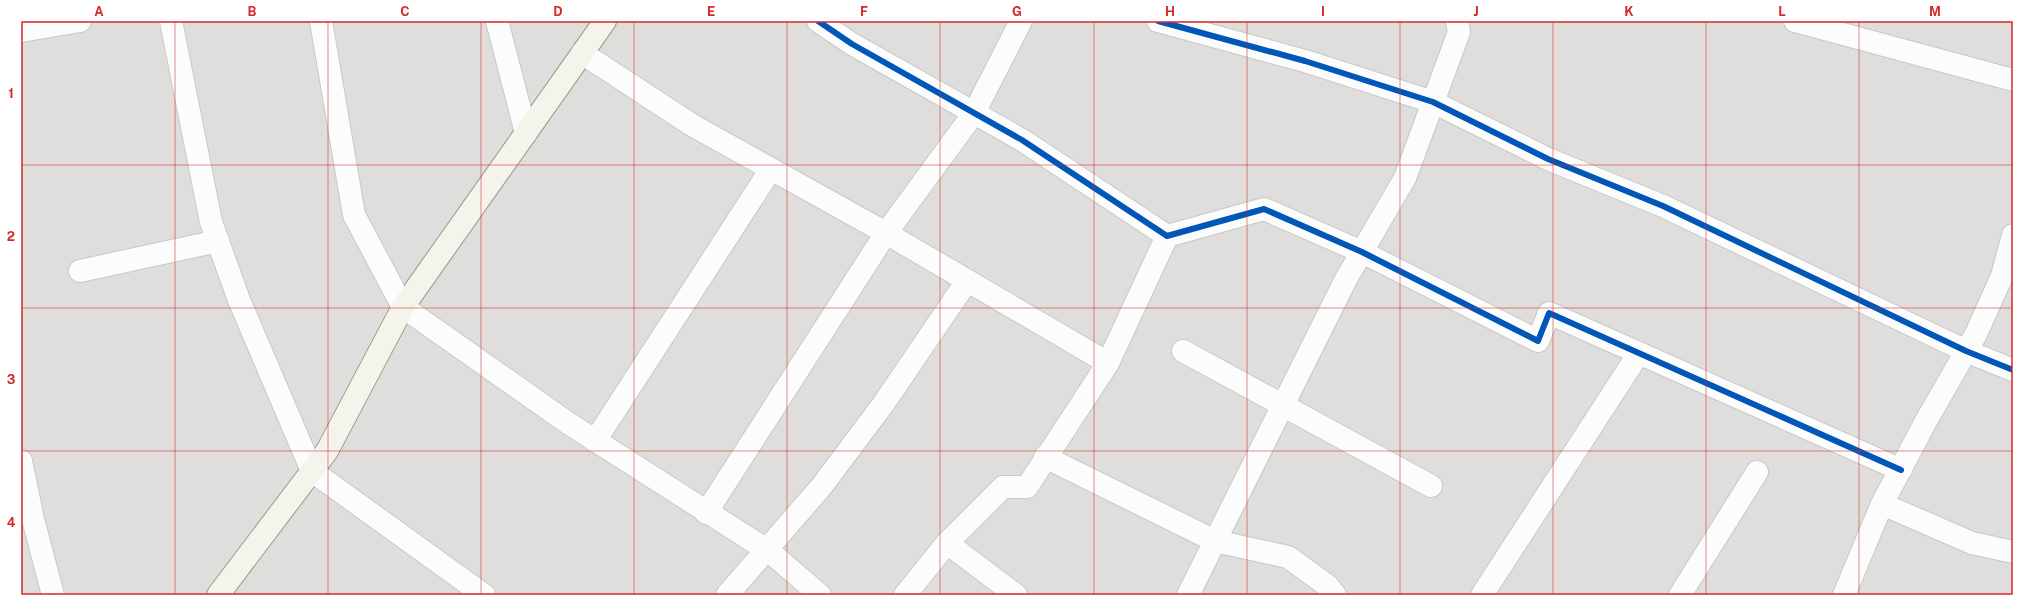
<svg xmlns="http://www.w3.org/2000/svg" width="2034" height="616" font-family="'Public Sans',sans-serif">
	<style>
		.residential { fill: #dfdedc }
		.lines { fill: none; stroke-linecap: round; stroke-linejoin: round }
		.street-casing { stroke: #c9c8c7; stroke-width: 24 }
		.secondary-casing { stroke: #999a82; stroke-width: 24 }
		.street { stroke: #fdfcfc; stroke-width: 22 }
		.secondary { stroke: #f4f4ed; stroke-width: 22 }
		.cycleway-casing { stroke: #fff; stroke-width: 8 }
		.cycleway { stroke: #0057b8; stroke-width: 6 }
		.grid { fill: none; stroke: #d62828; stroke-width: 1; stroke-opacity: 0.55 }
		.neatline { fill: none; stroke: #d62828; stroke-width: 1.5 }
		.grid-label { font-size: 13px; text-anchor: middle; font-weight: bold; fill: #d62828 }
	</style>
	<rect width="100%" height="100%" fill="#f0eeeb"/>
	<rect class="residential" x="21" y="21" width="1992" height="574"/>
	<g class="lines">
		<g class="street-casing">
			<g id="street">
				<polyline points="171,21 211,222 239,300 312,471 484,595"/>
				<polyline points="321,21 354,215 403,307 568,423 770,552 820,595"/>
				<polyline points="497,21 526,133"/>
				<polyline points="818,21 852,44 1022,140 1167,236 1264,209 1362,252 1538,341 1549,313 1901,470"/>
				<polyline points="1158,21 1305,61 1433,102 1548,159 1663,206 1966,351 2013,370"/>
				<polyline points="1795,21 2013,80"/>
				<polyline points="21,31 80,21"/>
				<polyline points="582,53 692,125 886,233 1108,363"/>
				<polyline points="80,271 218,241"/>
				<polyline points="1183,351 1431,486"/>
				<polyline points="595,441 771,169"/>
				<polyline points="1045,457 1215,541 1288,557 1328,586 1335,595"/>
				<polyline points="21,461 33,519 53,595"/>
				<polyline points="1882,504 1972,543 2013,552"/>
				<polyline points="706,513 886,233 974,113 1021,21"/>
				<polyline points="947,543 1016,595"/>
				<polyline points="727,595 821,487 884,403 967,281"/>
				<polyline points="905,595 947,543 1003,487 1027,487 1108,363 1167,236"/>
				<polyline points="1188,595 1346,279 1405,178 1459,32 1457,21"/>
				<polyline points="1482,595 1639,353"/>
				<polyline points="1680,595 1757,472"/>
				<polyline points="1844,595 1882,504 1926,421 1976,334 2002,276 2013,235"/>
			</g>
		</g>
		<g class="secondary-casing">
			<polyline id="secondary" points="218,595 327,451 403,307 605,21"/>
		</g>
		<use href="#street" class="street"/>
		<use href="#secondary" class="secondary"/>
		<g class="cycleway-casing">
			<g id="cycleway">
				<polyline points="818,21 852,44 1022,140 1167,236 1264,209 1362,252 1538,341 1549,313 1901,470"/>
				<polyline points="1158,21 1305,61 1433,102 1548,159 1663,206 1966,351 2013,370"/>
			</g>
		</g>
		<use href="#cycleway" class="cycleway"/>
	</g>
	<path class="grid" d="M175 21V595M328 21V595M481 21V595M634 21V595M787 21V595M940 21V595M1094 21V595M1247 21V595M1400 21V595M1553 21V595M1706 21V595M1859 21V595M21 165H2013M21 308H2013M21 451H2013"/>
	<rect width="2034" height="616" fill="none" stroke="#ffffff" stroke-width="44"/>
	<rect x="22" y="22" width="1990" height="572" class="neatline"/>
	<g class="grid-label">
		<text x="99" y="16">A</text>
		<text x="252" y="16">B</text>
		<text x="405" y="16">C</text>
		<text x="558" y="16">D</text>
		<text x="711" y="16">E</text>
		<text x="864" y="16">F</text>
		<text x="1017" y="16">G</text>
		<text x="1170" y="16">H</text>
		<text x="1323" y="16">I</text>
		<text x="1476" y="16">J</text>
		<text x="1629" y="16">K</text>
		<text x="1782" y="16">L</text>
		<text x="1935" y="16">M</text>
		<text x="11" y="98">1</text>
		<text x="11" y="241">2</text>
		<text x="11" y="384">3</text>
		<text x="11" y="527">4</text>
	</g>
</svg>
